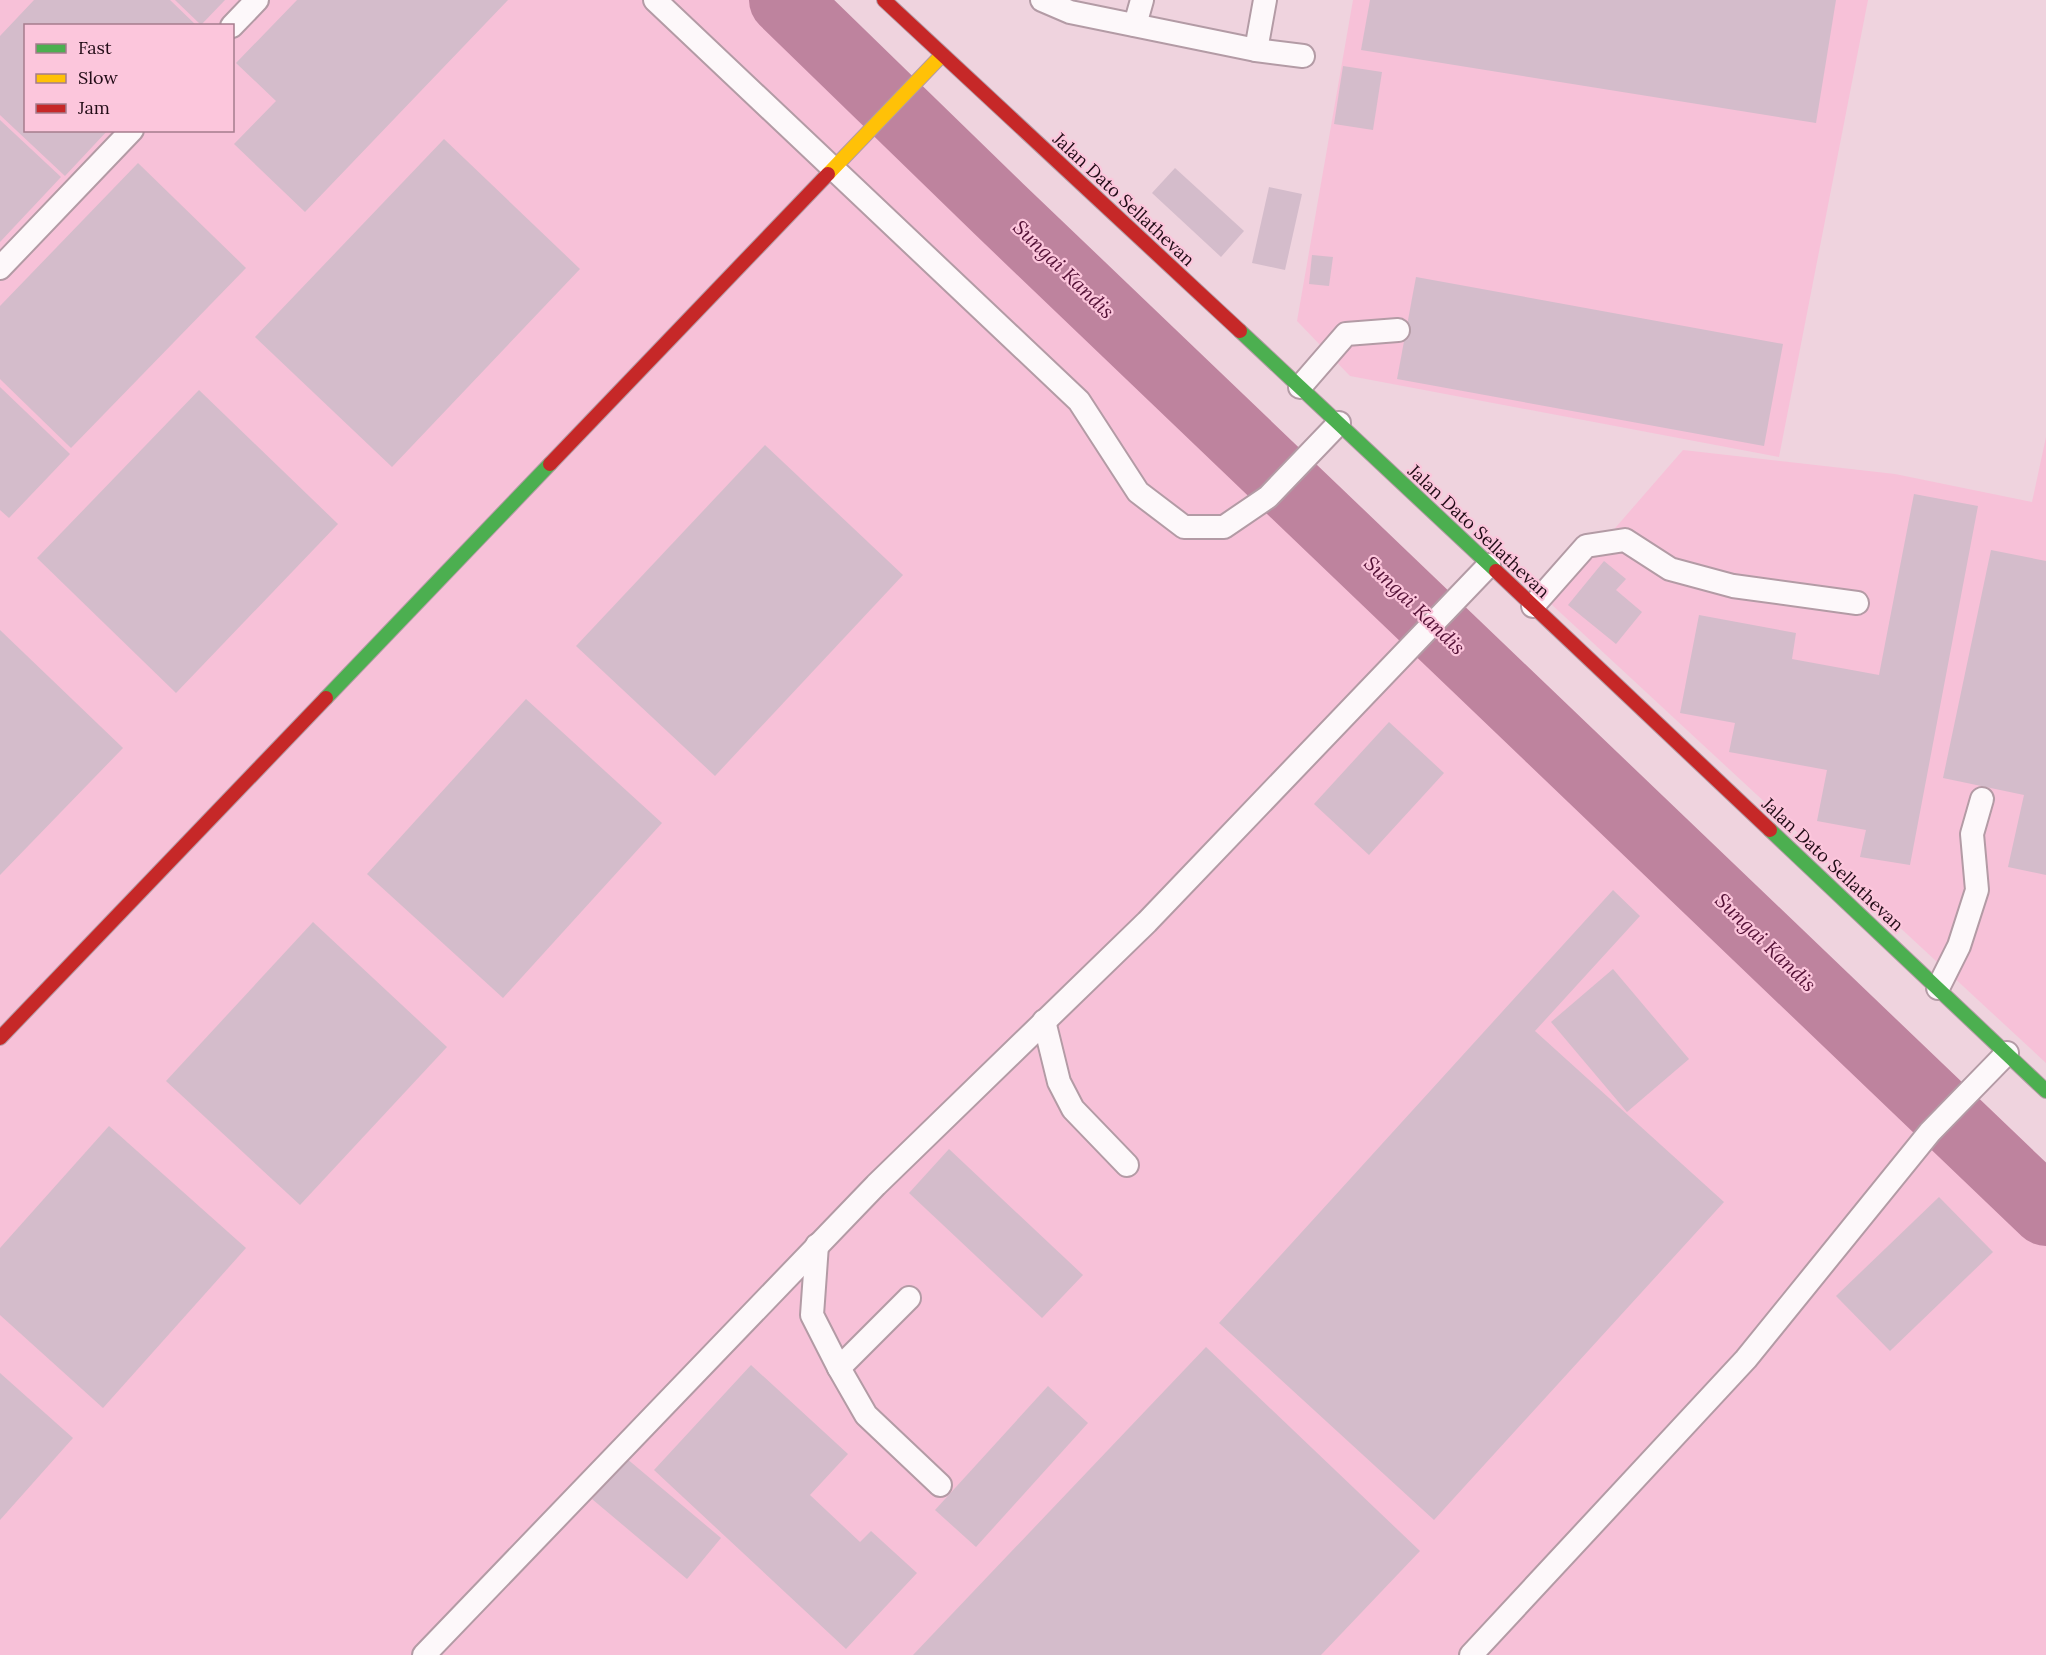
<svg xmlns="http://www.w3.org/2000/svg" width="2046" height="1655" font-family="Lora,serif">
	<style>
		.built { fill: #f7c1d8; fill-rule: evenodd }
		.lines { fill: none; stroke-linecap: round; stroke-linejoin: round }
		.river { stroke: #be839e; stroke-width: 70 }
		.building { fill: #d4bccb }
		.lane-casing { stroke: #b39ba5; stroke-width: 26 }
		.fast-casing { stroke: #b39ba5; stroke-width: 16 }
		.slow-casing { stroke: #b39ba5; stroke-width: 16 }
		.jam-casing { stroke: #b39ba5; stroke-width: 16 }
		.lane { stroke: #fdf8fa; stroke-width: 22 }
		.fast { stroke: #4caf50; stroke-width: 14 }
		.slow { stroke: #ffc107; stroke-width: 14 }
		.jam { stroke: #c62828; stroke-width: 14 }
		.labels { text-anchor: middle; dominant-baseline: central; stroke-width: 4.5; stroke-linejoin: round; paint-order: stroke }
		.street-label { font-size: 18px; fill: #220c17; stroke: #fcc6dc }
		.water-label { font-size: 20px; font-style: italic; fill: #531035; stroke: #fcc6dc }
	</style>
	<rect width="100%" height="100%" fill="#efd3de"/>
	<g class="built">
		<path d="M0 0H756L2046 1231V1655H0ZM26 26H232V130H26Z"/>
		<polygon points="1353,0 1868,0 1779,457 1350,376 1297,321"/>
		<polygon points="2046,437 2046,1063 1550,603 1683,450 1895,474 2032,502"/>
	</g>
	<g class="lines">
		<polyline class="river" points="784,0 999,209 2046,1211"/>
	</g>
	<g class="building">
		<polygon points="34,0 170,0 197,26 26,26 26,130 108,130 65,176 0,115 0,36"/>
		<polygon points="175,0 225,0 201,25"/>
		<polygon points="297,0 508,0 305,212 234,144 276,101 236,63"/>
		<polygon points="1370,0 1836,0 1816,123 1361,50"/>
		<polygon points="1343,66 1382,72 1373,130 1334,124"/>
		<polygon points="0,120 61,177 0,242"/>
		<polygon points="444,139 580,269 392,467 255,337"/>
		<polygon points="138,163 246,268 71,448 0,379 0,306"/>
		<polygon points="1175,168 1244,231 1221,257 1152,193"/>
		<polygon points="1269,187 1302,194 1285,270 1252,263"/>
		<polygon points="1312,255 1333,257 1329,286 1309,284"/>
		<polygon points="1416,277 1783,344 1764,446 1397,379"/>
		<polygon points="0,387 70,454 9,518 0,510"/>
		<polygon points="199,390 338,524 176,693 37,558"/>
		<polygon points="765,445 903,575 715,776 576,646"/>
		<polygon points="1914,494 1978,506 1910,865 1860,857 1866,830 1817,821 1827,770 1729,752 1735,723 1680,713 1699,615 1796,633 1792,659 1879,675"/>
		<polygon points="1991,550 2046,561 2046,875 2008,867 2024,795 1943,778"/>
		<polygon points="1604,561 1626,579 1616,590 1642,612 1616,644 1568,605"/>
		<polygon points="0,630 123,748 0,875"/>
		<polygon points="526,699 662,823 503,998 367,874"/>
		<polygon points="1389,722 1444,773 1369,855 1314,804"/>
		<polygon points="1613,890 1640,916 1535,1031 1724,1202 1434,1520 1219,1323"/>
		<polygon points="313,922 447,1047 300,1205 166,1081"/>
		<polygon points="1613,969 1689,1059 1627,1112 1551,1022"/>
		<polygon points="109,1126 246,1248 103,1408 0,1315 0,1248"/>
		<polygon points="949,1149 1083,1275 1042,1318 909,1193"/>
		<polygon points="1939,1197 1993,1252 1890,1351 1836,1296"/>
		<polygon points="1206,1347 1420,1551 1321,1655 913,1655"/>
		<polygon points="751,1365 848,1454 810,1495 860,1542 871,1531 917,1573 846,1649 654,1470"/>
		<polygon points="0,1373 73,1438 0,1520"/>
		<polygon points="1048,1386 1088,1423 976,1547 935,1510"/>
		<polygon points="626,1458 721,1538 687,1579 592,1499"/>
	</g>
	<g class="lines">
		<g class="lane-casing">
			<g id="lane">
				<polyline points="655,0 1079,401 1138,492 1184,527 1224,527 1268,497 1339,423"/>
				<polyline points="1042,0 1070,12 1256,50 1303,56"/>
				<polyline points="1135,25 1142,0"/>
				<polyline points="232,26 257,0"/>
				<polyline points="1256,50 1265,0"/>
				<polyline points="0,268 132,130"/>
				<polyline points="1300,387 1346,334 1398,330"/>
				<polyline points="1533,606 1586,546 1625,540 1670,569 1733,586 1857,603"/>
				<polyline points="1938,988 1959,946 1977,890 1972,834 1982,799"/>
				<polyline points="1044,1021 1059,1082 1073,1109 1127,1165"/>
				<polyline points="817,1245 812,1315 839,1368 866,1415 940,1485"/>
				<polyline points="839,1368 909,1298"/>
				<polyline points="424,1655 876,1185 1147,922 1489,565"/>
				<polyline points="1471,1655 1746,1359 1930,1132 2007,1053"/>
			</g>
		</g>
		<g class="fast-casing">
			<g id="fast">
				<polyline points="1240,331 1496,571"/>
				<polyline points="326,698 550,464"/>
				<polyline points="1770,830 2046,1091"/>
			</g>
		</g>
		<g class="slow-casing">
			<polyline id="slow" points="828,174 942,55"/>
		</g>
		<g class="jam-casing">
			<g id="jam">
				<polyline points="884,0 1240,331"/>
				<polyline points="550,464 828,174"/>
				<polyline points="1496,571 1770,830"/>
				<polyline points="0,1038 326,698"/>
			</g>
		</g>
		<use href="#lane" class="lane"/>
		<use href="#fast" class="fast"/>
		<use href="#slow" class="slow"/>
		<use href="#jam" class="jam"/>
	</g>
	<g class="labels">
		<g class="street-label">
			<text transform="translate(1124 199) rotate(43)">Jalan Dato Sellathevan</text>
			<text transform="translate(1479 531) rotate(43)">Jalan Dato Sellathevan</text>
			<text transform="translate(1833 864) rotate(43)">Jalan Dato Sellathevan</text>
		</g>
		<g class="water-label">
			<text transform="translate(1064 269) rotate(44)">Sungai Kandis</text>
			<text transform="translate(1415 605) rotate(44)">Sungai Kandis</text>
			<text transform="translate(1766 942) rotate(44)">Sungai Kandis</text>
		</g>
	</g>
	<rect x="24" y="24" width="210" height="108" fill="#fcc6dc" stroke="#a57c8d" stroke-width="1.5"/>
	<rect x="36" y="44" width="30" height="9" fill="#4caf50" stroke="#a57c8d" stroke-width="1.5"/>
	<text x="78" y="54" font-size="18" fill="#220c17">Fast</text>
	<rect x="36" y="74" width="30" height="9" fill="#ffc107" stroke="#a57c8d" stroke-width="1.5"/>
	<text x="78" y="84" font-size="18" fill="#220c17">Slow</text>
	<rect x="36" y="104" width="30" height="9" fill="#c62828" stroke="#a57c8d" stroke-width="1.5"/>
	<text x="78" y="114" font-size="18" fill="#220c17">Jam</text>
</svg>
